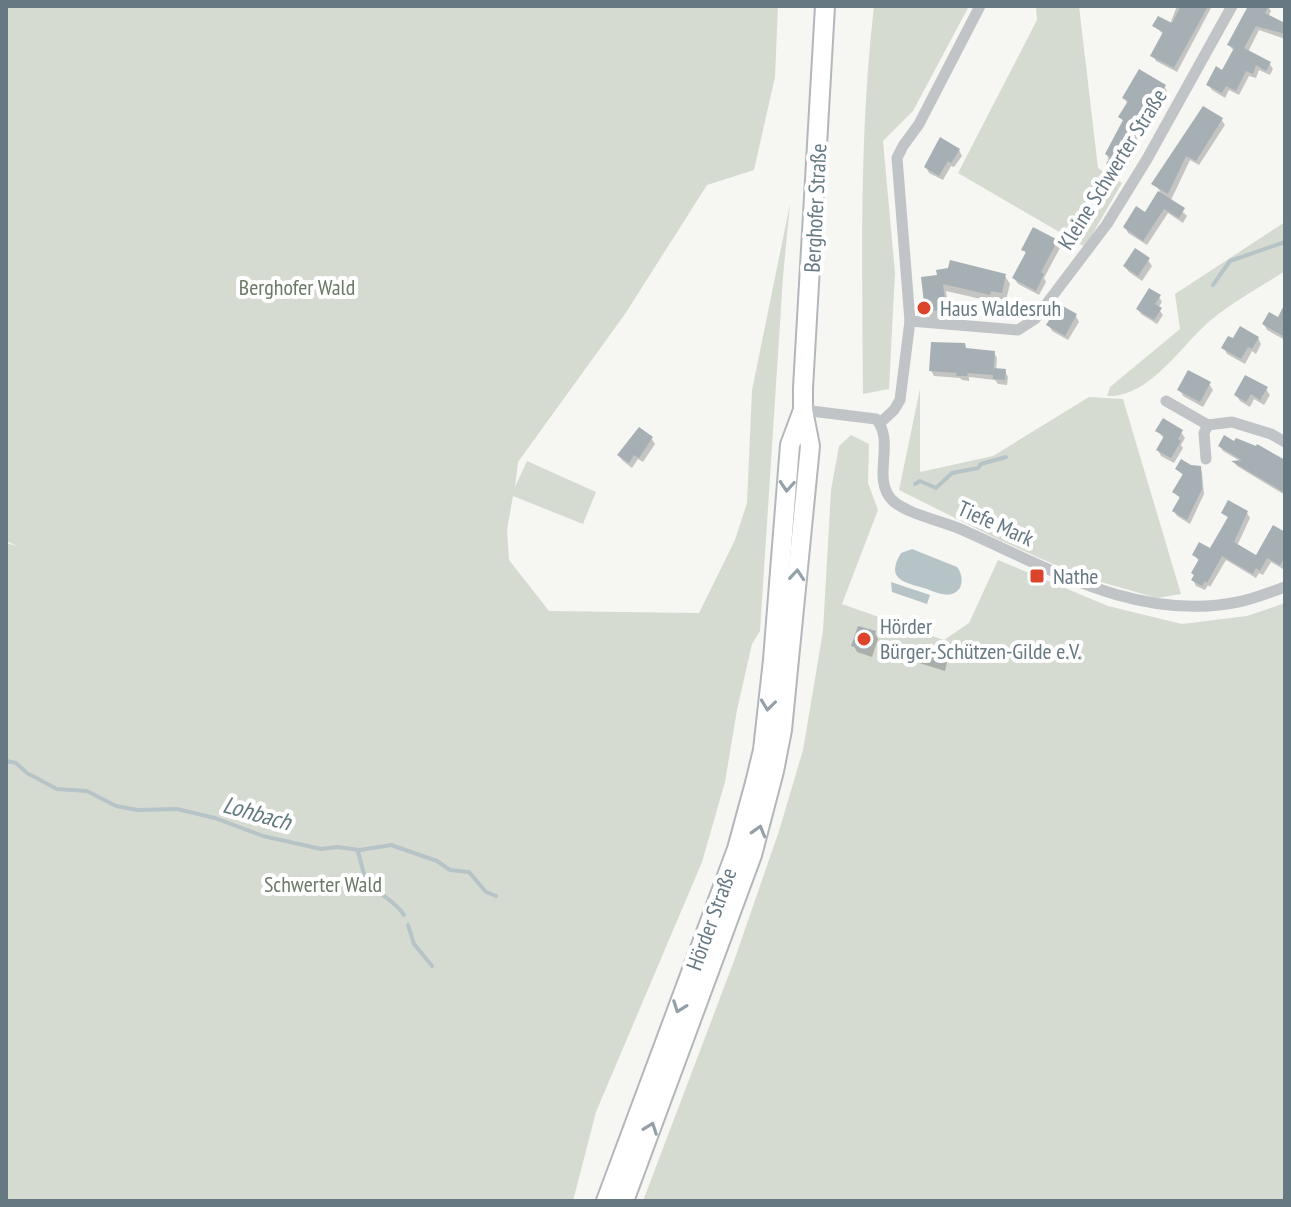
<svg xmlns="http://www.w3.org/2000/svg" width="1291" height="1207" font-family="'PT Sans Narrow',sans-serif">
	<style>
		.green { fill: #d6dbd2 }
		.water { fill: #b6c4c7 }
		.shadow { fill: #0003 }
		.lines { fill: none; stroke-linecap: round; stroke-linejoin: round }
		.stream { stroke: #b6c4c7; stroke-width: 4 }
		.building { fill: #a6b0b4 }
		.primary-casing { stroke: #b1b7ba; stroke-width: 22 }
		.street { stroke: #c0c4c7; stroke-width: 11 }
		.primary { stroke: #fff; stroke-width: 18 }
		.oneway { stroke: #94a1a8 }
		.poi-dot { fill: #dd442c; stroke: #fff; stroke-width: 3 }
		.labels { text-anchor: middle; dominant-baseline: central; stroke-width: 8; stroke-linejoin: round; paint-order: stroke }
		.street-label { font-size: 22px; fill: #667983; stroke: #fff }
		.park-label { font-size: 22px; fill: #6b7a65; stroke: #fff }
		.poi-label { font-size: 22px; fill: #667983; stroke: #fff; text-anchor: start }
		.water-label { font-size: 24px; font-style: italic; fill: #627b7f; stroke: #fff }
	</style>
	<rect width="100%" height="100%" fill="#f6f6f3"/>
	<g class="green">
		<polygon points="6,6 778,6 775,77 754,170 707,185 625,314 518,462 515,487 527,461 596,492 583,524 513,496 507,530 509,560 549,611 699,613 735,540 747,503 752,390 790,204 783,277 760,631 752,644 737,710 725,782 702,862 596,1112 573,1201 6,1201 6,543 17,546 6,541"/>
		<path d="M874 6H969L913 111 883 141 895 273 889 389 863 394C862 265 859 135 874 6Z"/>
		<polygon points="1036,6 1079,6 1098,168 1122,183 1085,247 958,173 1037,20"/>
		<path d="M1285 222V271C1261 287 1234 301 1211 320 1182 344 1150 398 1107 396L1110 387 1180 329 1175 294Z"/>
		<polygon points="920,389 920,472 993,456 1089,397 1123,399 1181,594 1157,598 1080,576 997,539 899,490"/>
		<polygon points="851,435 869,444 868,483 878,510 842,604 944,640 969,623 998,560 1108,606 1182,624 1247,616 1285,603 1285,1201 643,1201 734,961 779,831 803,750 823,631 831,490 839,446"/>
	</g>
	<g class="water">
		<path d="M912 549 957 567C963 574 965 590 952 594 945 596 934 592 927 589 904 582 885 580 901 553Z"/>
		<polygon points="891,582 930,595 927,604 892,592"/>
	</g>
	<g class="shadow">
		<polygon points="1177,6 1212,6 1177,72 1156,61 1153,56 1164,35 1155,26 1170,24"/>
		<polygon points="1250,6 1268,6 1271,11 1268,17 1285,25 1285,39 1259,30 1248,52 1269,63 1273,69 1270,75 1259,70 1256,78 1249,76 1239,95 1229,90 1225,98 1212,90 1209,85 1223,72 1234,51 1229,45"/>
		<polygon points="1164,86 1167,91 1135,143 1137,148 1127,168 1124,166 1120,174 1111,169 1107,154 1124,123 1121,117 1127,103 1124,98"/>
		<polygon points="1221,119 1225,125 1199,165 1190,160 1171,200 1187,216 1183,223 1168,213 1147,245 1128,233 1125,227 1145,214 1160,191 1154,184"/>
		<polygon points="959,150 962,156 954,167 951,166 943,180 929,173 926,167"/>
		<polygon points="1056,242 1060,248 1044,278 1046,282 1039,295 1018,284 1014,278 1027,255 1024,250"/>
		<polygon points="1148,260 1152,266 1142,281 1129,272 1125,267"/>
		<polygon points="950,270 1005,276 1010,284 1006,300 995,298 994,302 946,291 949,317 931,319 926,311 939,277"/>
		<polygon points="1159,297 1162,302 1158,308 1163,315 1157,324 1141,314 1138,309"/>
		<polygon points="1285,307 1285,340 1267,330 1264,324 1278,319"/>
		<polygon points="1076,316 1079,322 1068,340 1052,331 1049,325"/>
		<polygon points="1258,338 1261,344 1256,354 1252,351 1245,364 1227,354 1224,348"/>
		<polygon points="967,350 994,353 997,358 996,371 1005,371 1008,377 1007,385 998,384 995,380 969,377 969,381 962,380 960,378 934,376 931,370"/>
		<polygon points="1209,384 1213,390 1203,407 1183,396 1180,390"/>
		<polygon points="1266,389 1270,395 1264,405 1254,399 1250,407 1240,401 1236,395"/>
		<polygon points="1158,431 1181,432 1185,438 1181,445 1183,448 1174,463 1161,456 1158,450 1164,439"/>
		<polygon points="651,438 655,444 643,462 638,459 632,468 623,461 619,456"/>
		<polygon points="1220,446 1285,462 1285,495 1237,466 1234,462 1242,462 1223,451"/>
		<polygon points="1191,467 1200,468 1202,472 1204,494 1190,524 1177,516 1174,511 1181,499 1174,492 1184,476 1177,469"/>
		<polygon points="1224,513 1247,513 1250,518 1237,546 1256,557 1285,534 1283,569 1271,562 1263,575 1259,573 1256,578 1226,560 1210,587 1208,585 1205,590 1196,586 1193,580 1200,562 1194,555 1210,551 1229,519"/>
		<polygon points="875,633 878,639 872,657 857,652 854,646"/>
		<polygon points="913,656 944,656 947,662 945,671 916,662"/>
	</g>
	<g class="lines">
		<g class="stream">
			<polyline points="1213,285 1230,261 1285,242"/>
			<polyline points="915,484 920,481 936,488 952,473 978,468 981,464 1006,457"/>
			<polyline points="6,761 16,763 27,773 57,789 87,791 116,806 137,810 177,809 215,818 263,836 321,849 337,847 360,850 391,845 437,861 450,870 469,872 486,892 496,896"/>
			<path d="M357 850C362 860 361 871 367 880 377 895 394 899 404 915"/>
			<polyline points="408,925 414,944 432,966"/>
		</g>
	</g>
	<g class="building">
		<polygon points="1181,6 1208,6 1174,68 1150,56 1163,32 1152,26 1158,16 1172,23"/>
		<polygon points="1248,6 1269,6 1265,13 1285,23 1285,34 1256,26 1244,48 1271,62 1266,71 1256,65 1253,74 1246,71 1236,91 1226,86 1222,93 1206,85 1216,66 1222,70 1234,48 1227,45"/>
		<polygon points="1139,69 1166,85 1132,139 1136,141 1124,164 1121,162 1117,170 1106,164 1110,157 1105,154 1123,120 1118,117 1128,101 1122,98"/>
		<polygon points="1203,106 1223,118 1196,161 1186,156 1168,194 1151,184"/>
		<polygon points="940,137 960,149 951,163 948,161 939,176 924,167"/>
		<polygon points="1158,191 1185,208 1179,218 1164,209 1143,241 1123,227 1136,206 1145,212"/>
		<polygon points="1033,227 1058,240 1041,272 1044,274 1036,291 1012,278 1026,252 1021,250"/>
		<polygon points="1135,248 1150,258 1138,276 1123,266"/>
		<polygon points="950,260 1006,274 1002,293 991,291 990,295 943,284 946,309 925,312 921,277 937,275 936,270 948,268"/>
		<polygon points="1149,288 1161,295 1155,304 1162,308 1154,320 1136,309"/>
		<polygon points="1285,303 1285,337 1262,324 1269,312 1278,317"/>
		<polygon points="1059,304 1077,314 1065,336 1046,325"/>
		<polygon points="1240,326 1259,337 1252,349 1248,347 1241,359 1221,348 1228,336 1233,338"/>
		<polygon points="931,342 965,343 966,348 995,351 993,375 994,368 1006,369 1005,380 993,379 993,375 967,373 968,376 956,376 957,373 929,371"/>
		<polygon points="1188,370 1211,382 1200,402 1177,390"/>
		<polygon points="1245,375 1268,387 1260,400 1251,394 1246,402 1234,395"/>
		<polygon points="1163,418 1183,430 1178,439 1181,441 1171,458 1156,450 1164,436 1155,431"/>
		<polygon points="639,427 653,437 639,458 634,455 629,463 617,455"/>
		<polygon points="1224,435 1234,441 1236,438 1256,446 1257,444 1285,460 1285,493 1231,461 1242,460 1218,446"/>
		<polygon points="1181,459 1191,465 1201,466 1202,489 1187,520 1172,511 1180,497 1172,492 1183,474 1175,469"/>
		<polygon points="1228,500 1248,511 1234,542 1256,555 1273,525 1285,532 1285,557 1280,565 1267,558 1260,571 1256,568 1253,574 1222,556 1207,583 1205,581 1202,586 1191,580 1194,575 1191,573 1199,559 1192,555 1199,542 1210,548 1228,517 1221,513"/>
		<polygon points="858,626 876,631 869,652 851,646"/>
		<polygon points="914,644 945,655 942,666 911,656"/>
	</g>
	<g class="lines">
		<g class="primary-casing">
			<g id="primary">
				<polyline points="606,1201 737,849 755,783 763,750 773,660 790,445 803,410"/>
				<polyline points="624,1201 752,855 774,771 782,730 810,446 803,410 803,388 825,6"/>
			</g>
		</g>
		<g class="street">
			<polyline points="910,321 1018,330 1035,319 1107,224 1147,159 1232,6"/>
			<polyline points="1166,401 1208,425 1232,422 1271,434 1285,442"/>
			<path d="M803 410 876 419C896 442 871 478 892 500 906 514 946 522 965 531 1052 570 1140 622 1238 602 1254 599 1270 592 1285 587"/>
			<polyline points="880,423 894,410 900,400 910,321 897,158 903,146 919,124 980,6"/>
			<polyline points="1206,459 1204,433 1208,425"/>
		</g>
		<use href="#primary" class="primary"/>
	</g>
	<defs><path id="oneway-chevron" d="M-2-3.5L2.5 0L-2 3.5" fill="none" stroke-width="1.6" stroke-linecap="round" stroke-linejoin="round" transform="scale(2)"/></defs>
	<g class="oneway">
		<use href="#oneway-chevron" transform="translate(787 486) rotate(94)"/>
		<use href="#oneway-chevron" transform="translate(797 575) rotate(-85)"/>
		<use href="#oneway-chevron" transform="translate(768 705) rotate(97)"/>
		<use href="#oneway-chevron" transform="translate(759 831) rotate(-74)"/>
		<use href="#oneway-chevron" transform="translate(679 1007) rotate(110)"/>
		<use href="#oneway-chevron" transform="translate(651 1128) rotate(-70)"/>
	</g>
	<g class="poi-dot">
		<circle cx="924" cy="308" r="8"/>
		<rect x="1029" y="568" width="16" height="16" rx="4"/>
		<circle cx="864" cy="639" r="8"/>
	</g>
	<g class="labels">
		<g class="street-label">
			<text transform="translate(1112 169) rotate(-58)">Kleine Schwerter Straße</text>
			<text transform="translate(815 208) rotate(-87)">Berghofer Straße</text>
			<text transform="translate(996 523) rotate(24)">Tiefe Mark</text>
			<text transform="translate(711 919) rotate(-70)">Hörder Straße</text>
		</g>
		<g class="park-label">
			<text x="297" y="287">Berghofer Wald</text>
			<text x="323" y="884">Schwerter Wald</text>
		</g>
		<g class="poi-label">
			<text x="940" y="308">Haus Waldesruh</text>
			<text x="1053" y="576">Nathe</text>
			<text x="880" y="626">Hörder<tspan x="880" dy="25">Bürger-Schützen-Gilde e.V.</tspan></text>
		</g>
		<g class="water-label">
			<text transform="translate(257 813) rotate(16)">Lohbach</text>
		</g>
	</g>
	<rect width="1291" height="1207" fill="none" stroke="#667983" stroke-width="16"/>
</svg>
